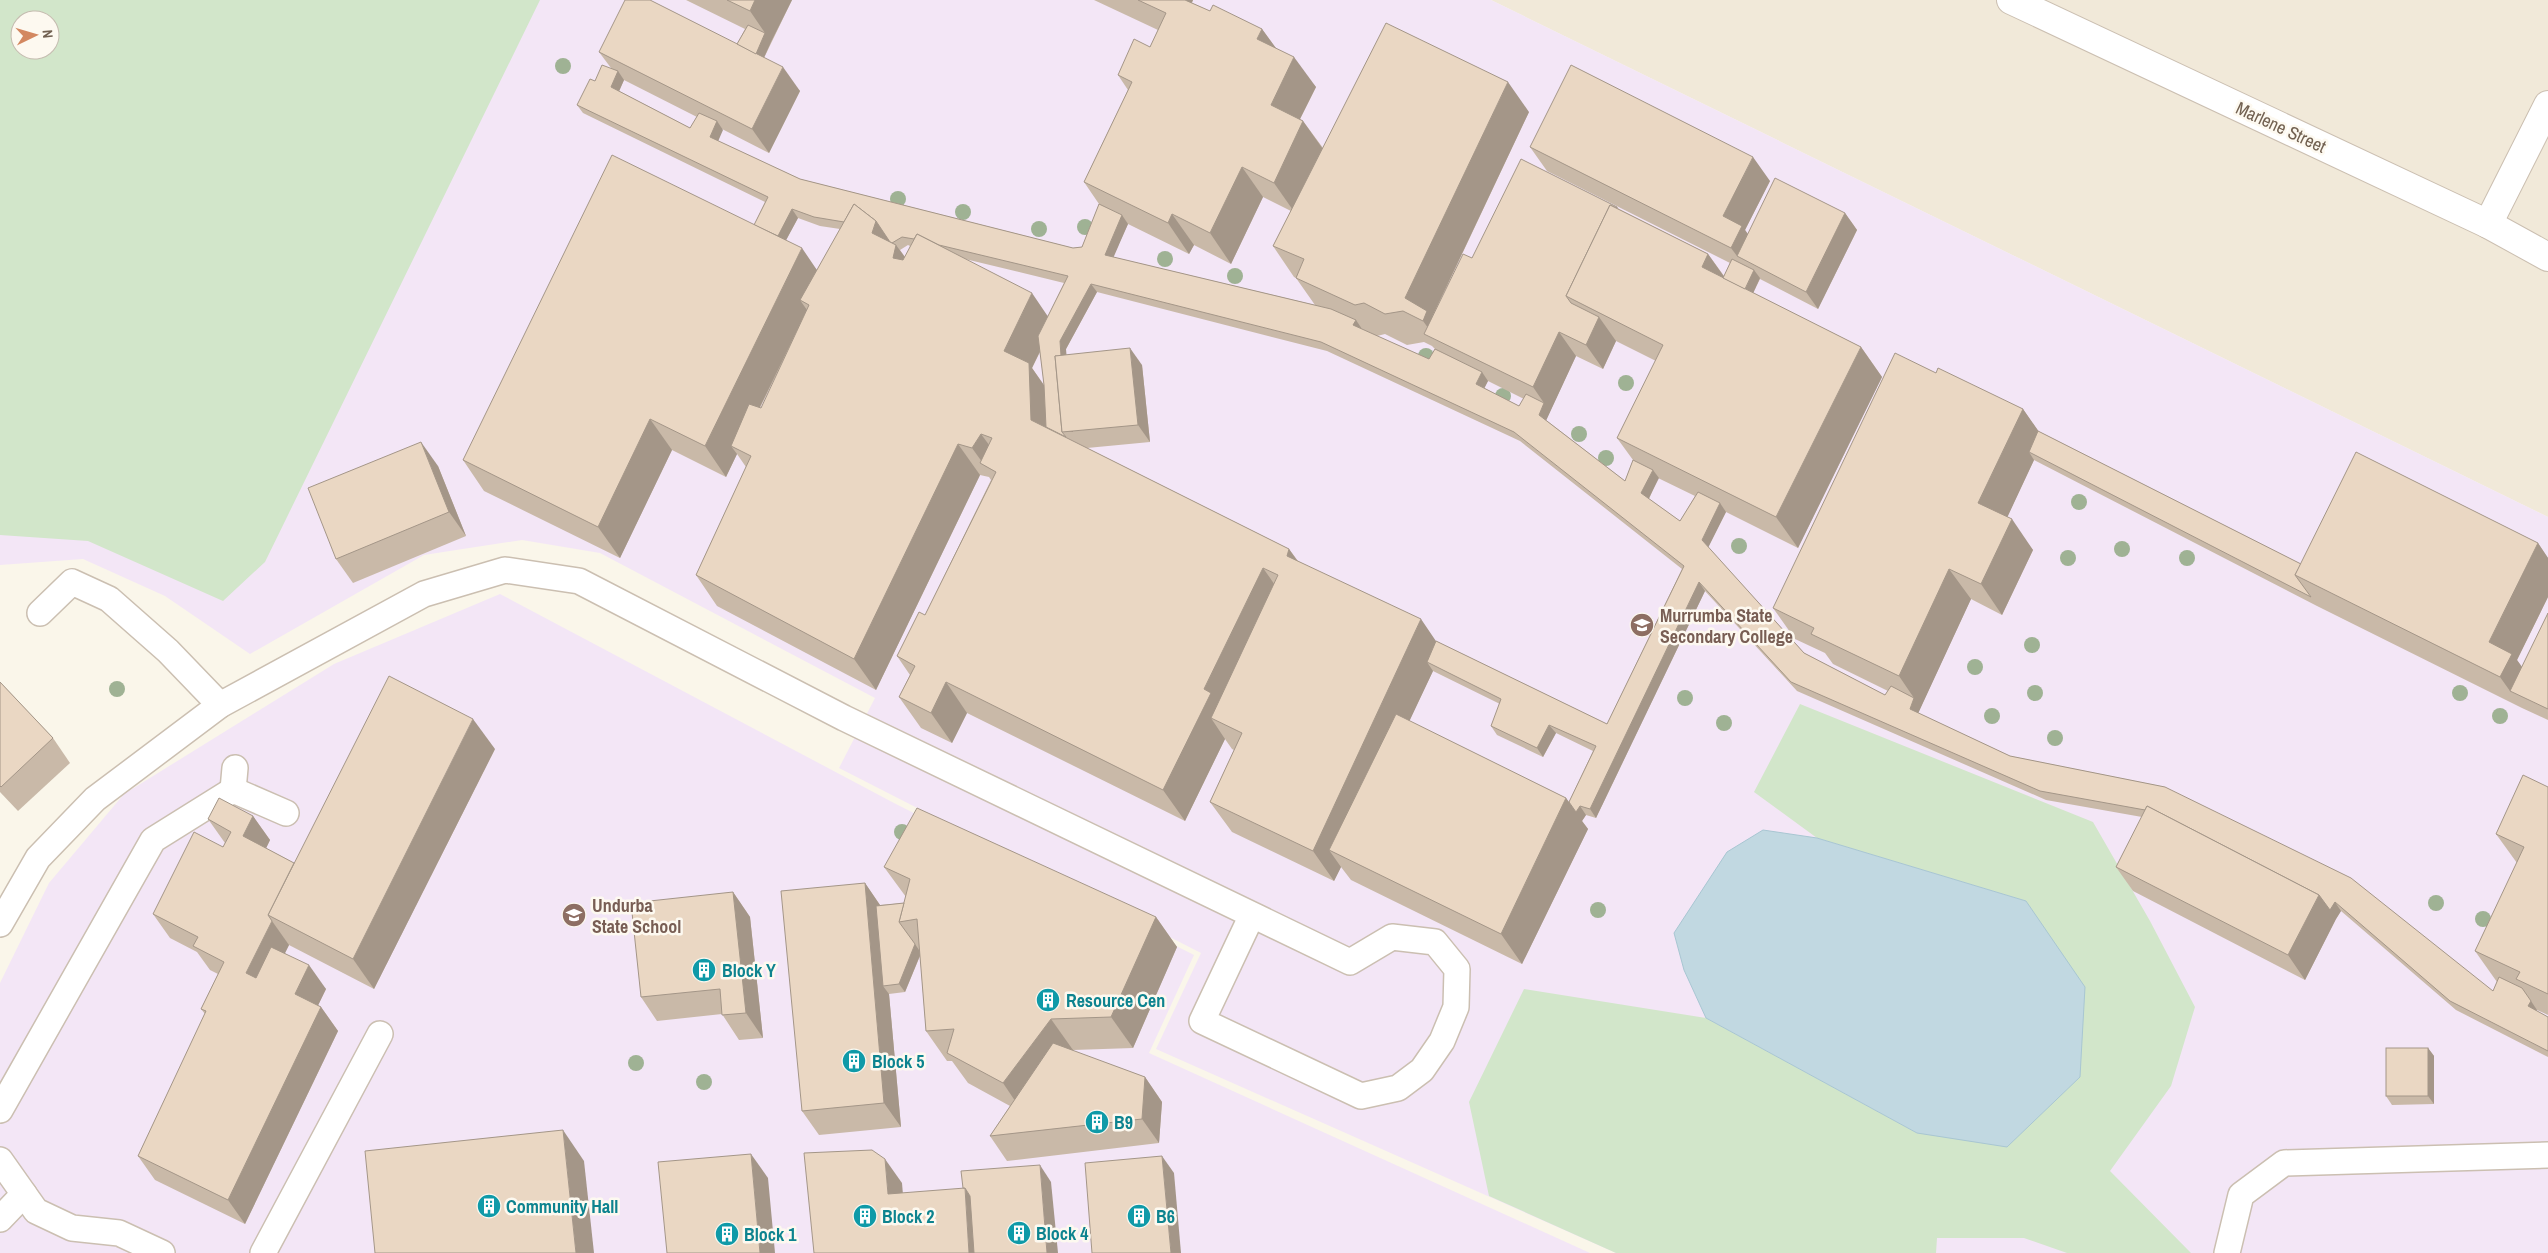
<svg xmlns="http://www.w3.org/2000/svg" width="2548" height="1253" font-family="'Archivo Narrow',sans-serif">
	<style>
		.residential { fill: #f1e9d9 }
		.education { fill: #f3e6f6; fill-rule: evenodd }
		.green { fill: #d2e6ca; fill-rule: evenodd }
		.water { fill: #c1d8e1; stroke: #a8c6d2 }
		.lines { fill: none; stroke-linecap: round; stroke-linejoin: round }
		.service-casing { stroke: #cbbfb1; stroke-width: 28 }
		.minor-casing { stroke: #cbbfb1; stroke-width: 30 }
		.service { stroke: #fff; stroke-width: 25 }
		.minor { stroke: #fff; stroke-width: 28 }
		.tree { fill: #9fb294 }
		.wall { fill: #c9b9a8; fill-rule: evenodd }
		.shaded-wall { fill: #a49688 }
		.building { fill: #ead7c3; stroke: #a49688 }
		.labels { text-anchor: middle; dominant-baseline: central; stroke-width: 5; stroke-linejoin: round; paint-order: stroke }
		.street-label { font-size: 18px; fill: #716050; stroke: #fdf9f0 }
		.education-label { font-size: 18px; font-weight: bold; fill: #785e54; stroke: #fdf9f0; text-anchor: start }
		.culture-label { font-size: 18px; font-weight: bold; fill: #0d838f; stroke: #fdf9f0; text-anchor: start }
	</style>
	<rect width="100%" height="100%" fill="#faf6ea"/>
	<polygon class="residential" points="1491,0 2548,0 2548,517"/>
	<g class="education">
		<path d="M0 0H1491L2548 517V1253H1616L1156 1049 1201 953 839 768 875 698 600 553 522 540 424 555 250 654 165 596 83 559 0 565ZM20 20H50V50H20Z"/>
		<polygon points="500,594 894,803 1194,955 1149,1053 1590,1253 0,1253 0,983 49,883 124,794 334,664"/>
	</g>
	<g class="green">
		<path d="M0 0H540L265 562 223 601 88 541 0 535ZM20 20H50V50H20Z"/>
		<polygon points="1800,704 2093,822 2150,921 2195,1007 2171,1086 2110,1171 2191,1253 2067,1253 2024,1238 1937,1238 1936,1253 1616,1253 1489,1196 1469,1102 1524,989 1706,1018 1917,1133 2026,901 1817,838 1754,792"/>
	</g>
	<polygon class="water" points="1763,830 1817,838 2026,901 2085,987 2080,1077 2007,1147 1917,1133 1706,1018 1684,970 1674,933 1727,852"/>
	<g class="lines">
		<g class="service-casing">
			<g id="service">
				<polyline points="40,613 72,582 109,599 168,651 220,705"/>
				<polyline points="233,790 235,768"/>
				<polyline points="0,924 38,858 95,799 220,705 424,594 505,570 579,581 844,718 1350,962 1392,937 1435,942 1457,969 1456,1007 1442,1041 1422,1070 1398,1088 1361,1096 1202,1021 1252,915"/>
				<polyline points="0,1110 153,840 233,790 286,813"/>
				<polyline points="0,1160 36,1211 72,1228 119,1233 162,1253"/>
				<polyline points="0,1219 24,1194"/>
				<polyline points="263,1253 380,1034"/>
				<polyline points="2227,1253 2241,1195 2284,1163 2548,1155"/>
			</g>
		</g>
		<g class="minor-casing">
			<g id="minor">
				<polyline points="2011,0 2488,224 2548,257"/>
				<polyline points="2488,224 2548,105"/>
			</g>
		</g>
		<use href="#service" class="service"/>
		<use href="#minor" class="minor"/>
	</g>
	<g class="tree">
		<circle cx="563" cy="66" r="8"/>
		<circle cx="898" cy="199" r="8"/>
		<circle cx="963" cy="212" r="8"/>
		<circle cx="1085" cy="227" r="8"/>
		<circle cx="1039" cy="229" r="8"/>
		<circle cx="1165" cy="259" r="8"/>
		<circle cx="1235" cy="276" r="8"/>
		<circle cx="1426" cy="356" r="8"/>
		<circle cx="1626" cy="383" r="8"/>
		<circle cx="1503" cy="396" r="8"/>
		<circle cx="1579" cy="434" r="8"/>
		<circle cx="1606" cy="458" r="8"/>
		<circle cx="2079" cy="502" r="8"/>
		<circle cx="1739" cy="546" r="8"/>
		<circle cx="2122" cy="549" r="8"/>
		<circle cx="2068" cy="558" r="8"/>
		<circle cx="2187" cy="558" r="8"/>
		<circle cx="2032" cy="645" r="8"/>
		<circle cx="1975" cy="667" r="8"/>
		<circle cx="117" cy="689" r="8"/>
		<circle cx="2035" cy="693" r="8"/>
		<circle cx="2460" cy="693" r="8"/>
		<circle cx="1685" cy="698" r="8"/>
		<circle cx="1992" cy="716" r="8"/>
		<circle cx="2500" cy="716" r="8"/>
		<circle cx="1724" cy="723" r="8"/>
		<circle cx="2055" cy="738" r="8"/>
		<circle cx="902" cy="832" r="8"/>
		<circle cx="2436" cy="903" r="8"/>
		<circle cx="1598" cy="910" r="8"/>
		<circle cx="2483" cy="919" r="8"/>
		<circle cx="636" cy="1063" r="8"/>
		<circle cx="704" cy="1082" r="8"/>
	</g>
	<g class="wall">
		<path d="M686 0H792L764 58 800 91 769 153 722 129 718 141 800 179 1073 248 1082 247 1099 204 1084 182 1128 90 1118 75 1150 47 1158 30 1094 0H1193L1192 3 1210 11 1262 29 1275 47 1316 87 1300 119 1303 121 1323 148 1529 112 1432 318 1472 258 1617 207 1619 209 1708 254 1724 276 1730 263 1547 171 1530 147 1770 181 1745 230 1748 234 1845 213 1857 230 1818 309 1760 279 1753 293 1861 347 1882 377 1798 548 1726 512 1708 547 1804 653 1885 695 1888 691 1833 664 1825 653 1795 639 1773 608 1936 373 2023 409 2038 431 2301 564 2538 543 2548 558V597L2517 660 2522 667 2548 613V720L2522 708 2317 606 2034 460 2007 517 2033 550 2002 615 1971 599 1918 713 2010 756 2165 787 2493 991 2497 982 2475 951 2517 863 2496 834 2548 787V1015L2537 1010V1011L2548 1017V1057L2456 1010 2341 911 2336 919 2305 980 2133 891 2116 867 2142 817 2046 800 1797 691 1705 591 1596 818 1586 815 1582 821 1588 829 1522 964 1351 880 1341 867 1334 881 1232 832 1210 802 1234 750 1232 749 1225 739 1185 821 967 713 952 743 921 728 899 697 910 675 897 656 925 615 991 480 989 477 980 475 876 690 717 606 696 575 746 467 737 454 726 477 672 450 620 558 484 491 463 460 754 225 765 202 583 113 577 105 595 81 611 68 599 52 737 44 745 29ZM624 80 697 117 690 128 619 91ZM1263 197 1291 211 1273 246 1294 277 1296 278 1315 305 1113 257 1128 224 1189 254 1194 245 1231 264ZM798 218 820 226 840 229 817 270 786 240ZM908 245 910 246 905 257 900 250ZM965 259 1064 283 1048 316ZM1097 292 1327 351 1520 441 1682 569 1607 724 1436 641 1298 561 1289 549 1087 448 1150 442 1142 365 1066 355V349ZM1385 334 1407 345 1424 342 1432 346 1435 349 1429 359 1377 336ZM1616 341 1656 361 1617 438 1633 460 1625 481 1546 420 1576 356 1603 369ZM1040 352 1044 385 1032 368ZM786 355 761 408H760ZM1488 381 1524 399 1519 406 1484 388ZM1658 478 1695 496 1680 521 1649 499ZM1433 671 1500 704 1491 726 1497 735 1543 757 1556 733 1593 751 1569 802 1566 798 1409 721Z"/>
		<polygon points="438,466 466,536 353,583 336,559"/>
		<polygon points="0,682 53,738 70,763 18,811 0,792"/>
		<polygon points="495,749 374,989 289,945 285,953 326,989 318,1005 321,1007 338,1031 245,1224 155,1180 138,1156 205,1014 201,1009 218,974 210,970 197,952 170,938 153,914 223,847 225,843 208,819 253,816 270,840 266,848 294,863"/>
		<polygon points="884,867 1156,917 1177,947 1133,1048 1073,1050 1072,1051 1145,1077 1162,1102 1159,1143 1007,1161 990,1136 1010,1106 968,1083 952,1061 947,1061 926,1031 920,956 905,992 889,994 901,1127 819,1135 802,1111 865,883 880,905 904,903 906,897"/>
		<polygon points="733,892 750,917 763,1038 739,1040 722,1014 657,1021 641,997"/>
		<polygon points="2428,1048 2434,1056 2434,1104 2392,1105 2386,1096"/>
	</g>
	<g class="shaded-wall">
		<polygon points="755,0 792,0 771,42 758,71 752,62 765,33 750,11"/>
		<polygon points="1186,0 1193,0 1190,6"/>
		<polygon points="1262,29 1284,59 1257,39"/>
		<polygon points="1294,57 1316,87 1292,135 1271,105"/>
		<polygon points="783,67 800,91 769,153 752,129"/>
		<polygon points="618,71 624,80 617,96 611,87"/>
		<polygon points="1508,82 1529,112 1432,317 1437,340 1423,321 1405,298"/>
		<polygon points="717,121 723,130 716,146 710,137"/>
		<polygon points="1303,121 1325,152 1295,213 1274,183"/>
		<polygon points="1753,157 1770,181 1745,230 1759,250 1737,256 1731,248 1723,216"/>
		<polygon points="1242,167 1263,197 1231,264 1210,233"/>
		<polygon points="792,209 798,218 777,257 771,248"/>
		<polygon points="1845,213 1857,230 1818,309 1806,292"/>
		<polygon points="1172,214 1194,245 1189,254 1168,223"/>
		<polygon points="1122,215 1128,224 1111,263 1105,255"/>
		<polygon points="876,221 895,249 896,245 918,275 914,288 872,233"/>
		<polygon points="802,248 823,279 809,305 800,300 807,310 739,450 731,446 737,454 726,477 705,446"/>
		<polygon points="1708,254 1730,285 1702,267"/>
		<polygon points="1754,270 1760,278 1746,309 1740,300"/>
		<polygon points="1091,284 1097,292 1066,349 1073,432 1067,432 1060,341"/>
		<polygon points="1032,293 1053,324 1032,368 1050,394 1052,445 1031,420 1004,351"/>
		<polygon points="1599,317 1616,341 1603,369 1586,345"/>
		<polygon points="1356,320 1362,329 1353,325"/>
		<polygon points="1559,332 1576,356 1545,423 1539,415 1544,403 1533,387"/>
		<polygon points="1861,347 1882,377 1798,548 1776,517"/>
		<polygon points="1130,348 1142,365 1150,442 1138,425"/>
		<polygon points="1482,372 1488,381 1482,393 1476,384"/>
		<polygon points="2023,409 2044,439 2029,452 2034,460 2000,533 1978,503"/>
		<polygon points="650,419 672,450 620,558 598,527"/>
		<polygon points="981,434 1003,464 996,472 985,466 972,448"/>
		<polygon points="421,442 438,466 466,536 449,512"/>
		<polygon points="958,444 980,475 876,690 854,659"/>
		<polygon points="1653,470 1659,478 1647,502 1641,493"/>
		<polygon points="1720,503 1726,512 1708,548 1702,540"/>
		<polygon points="2012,519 2033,550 2002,615 1981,584"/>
		<polygon points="2538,543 2548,558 2548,597 2517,660 2534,684 2510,691 2500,677 2489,642"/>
		<polygon points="1289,549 1311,580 1287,556"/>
		<polygon points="1263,568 1284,598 1211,718 1225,739 1185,821 1163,790 1204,689"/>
		<polygon points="1949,569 1971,599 1916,718 1910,709 1914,698 1899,676"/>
		<polygon points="1699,582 1705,591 1596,818 1590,809"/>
		<polygon points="1421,619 1442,650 1427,662 1433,671 1345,858 1329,850 1341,867 1334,881 1313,851"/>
		<polygon points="946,682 967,713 952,743 931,713"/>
		<polygon points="473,719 495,749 374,989 353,959"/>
		<polygon points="1549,725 1556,733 1543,757 1537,748"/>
		<polygon points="1566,798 1576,812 1580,806 1586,815 1582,821 1588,829 1522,964 1501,934"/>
		<polygon points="253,816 270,840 260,861 243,836"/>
		<polygon points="865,883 882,908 883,986 889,994 901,1127 884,1103"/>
		<polygon points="733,892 750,917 763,1038 746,1013"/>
		<polygon points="2319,895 2335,902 2341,911 2336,919 2305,980 2288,955"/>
		<polygon points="1156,917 1177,947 1133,1048 1111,1017"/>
		<polygon points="272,921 289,945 263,997 246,973"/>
		<polygon points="915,944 921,953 905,992 899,984"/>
		<polygon points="309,965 326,989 312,1018 295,994"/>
		<polygon points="2531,1001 2537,1010 2534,1015 2528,1006"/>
		<polygon points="321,1007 338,1031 245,1224 228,1200"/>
		<polygon points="1051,1019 1073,1050 1024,1114 1003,1083"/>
		<polygon points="2428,1048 2434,1056 2434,1104 2428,1096"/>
		<polygon points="1145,1077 1162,1102 1159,1143 1142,1119"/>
		<polygon points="563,1130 584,1161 594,1253 576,1253"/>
		<polygon points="751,1154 768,1178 775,1253 760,1253"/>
		<polygon points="1162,1156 1174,1173 1181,1253 1171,1253"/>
		<polygon points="885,1159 902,1183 905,1219 888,1194"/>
		<polygon points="1040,1165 1051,1182 1058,1253 1047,1253"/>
		<polygon points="965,1188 981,1213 984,1253 969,1253"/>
	</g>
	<g class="building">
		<polygon points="625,0 650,0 783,67 752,129 599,52"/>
		<polygon points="727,0 755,0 750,11"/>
		<polygon points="1138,0 1185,0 1210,11 1213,5 1262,29 1257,39 1294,57 1271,105 1303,121 1274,183 1242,167 1210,233 1172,214 1168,223 1084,182 1132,82 1118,75 1134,39 1150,47 1166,13"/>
		<polygon points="1386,23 1508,82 1405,298 1427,311 1423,321 1403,311 1385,314 1364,303 1355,305 1296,278 1304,259 1273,246"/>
		<polygon points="748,25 765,33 756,54 737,44"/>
		<polygon points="602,65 618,71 611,87 690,128 699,113 717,121 710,137 800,179 1073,248 1082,247 1099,204 1122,215 1105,255 1331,309 1356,320 1353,325 1429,359 1435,349 1482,372 1476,384 1519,406 1526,394 1544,403 1539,415 1625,481 1633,460 1653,470 1641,493 1680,521 1698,492 1720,503 1702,540 1804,653 1885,695 1891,686 1914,698 1910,709 2010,756 2165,787 2351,878 2493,991 2499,977 2522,988 2531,1001 2528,1006 2548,1017 2548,1051 2450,1001 2335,902 2330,910 2319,895 2147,806 2145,810 2040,791 1791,682 1699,582 1590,809 1580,806 1576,812 1569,802 1596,746 1549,725 1537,748 1491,726 1501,699 1427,662 1436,641 1607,724 1684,566 1514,432 1321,342 1091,284 1060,341 1061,356 1055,356 1062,432 1066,437 1046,427 1044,385 1038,336 1068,276 939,245 917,234 914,239 902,237 892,243 890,242 876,221 854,204 844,222 814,217 792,209 778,236 754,225 768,197 577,105 590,79 595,81"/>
		<polygon points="1571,65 1753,157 1723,216 1742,226 1731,248 1530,147"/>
		<polygon points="612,155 802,248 705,446 650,419 598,527 463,460"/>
		<polygon points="1521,159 1617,207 1617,208 1610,205 1566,296 1571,303 1599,317 1586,345 1559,332 1533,387 1424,334 1463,254 1472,258"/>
		<polygon points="1775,178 1845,213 1806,292 1737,256"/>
		<polygon points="854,204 876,221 872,233 896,245 893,258 903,260 917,234 1032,293 1004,351 1029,363 1031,420 1289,549 1287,556 1421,619 1313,851 1210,802 1242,733 1211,718 1278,575 1263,568 1204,689 1211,693 1163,790 946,682 931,713 899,697 915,666 897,656 919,612 925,615 996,472 980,463 992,438 981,434 972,448 958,444 854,659 696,575 751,456 731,446 749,404 761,408 809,305 800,300"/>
		<polygon points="1610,205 1708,254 1702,267 1861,347 1776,517 1617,438 1663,345 1566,296"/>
		<polygon points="1732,259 1754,270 1745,289 1723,278"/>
		<polygon points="1130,348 1138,425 1062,432 1055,356"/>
		<polygon points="1895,353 1936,373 1938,368 2023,409 1978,503 2012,519 1981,584 1949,569 1899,676 1811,634 1814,628 1773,608"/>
		<polygon points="2038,431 2301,564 2295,575 2311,597 2029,452"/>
		<polygon points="421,442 449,512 336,559 308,488"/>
		<polygon points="2356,452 2538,543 2489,642 2512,654 2500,677 2295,575"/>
		<polygon points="2548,613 2548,709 2510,691"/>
		<polygon points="389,676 473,719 353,959 268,915"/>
		<polygon points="0,682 53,738 1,787 0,786"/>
		<polygon points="1396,714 1566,798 1501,934 1329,850"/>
		<polygon points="2523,775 2548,787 2548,994 2516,979 2520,972 2475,951 2524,847 2496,834"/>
		<polygon points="219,798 253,816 243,836 294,863 268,915 272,921 246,973 256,978 271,947 309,965 295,994 321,1007 228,1200 138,1156 206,1011 201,1009 224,962 193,946 198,937 153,914 194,832 223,847 231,832 208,819"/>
		<polygon points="2147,806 2319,895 2288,955 2116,867"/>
		<polygon points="917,808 1156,917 1111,1017 1051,1019 1003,1083 947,1053 954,1029 926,1031 917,919 899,922 910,879 884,867"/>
		<polygon points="865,883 884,1103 802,1111 781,891"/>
		<polygon points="733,892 746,1013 722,1015 720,989 641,997 631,903"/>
		<polygon points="904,903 899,922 915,944 899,984 883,986 876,906"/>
		<polygon points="1053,1043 1145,1077 1142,1119 990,1136"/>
		<rect x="2386" y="1048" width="42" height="48"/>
		<polygon points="563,1130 576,1253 375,1253 365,1151"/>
		<polygon points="872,1150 885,1159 888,1194 965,1188 969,1253 814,1253 804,1153"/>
		<polygon points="751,1154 760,1253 667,1253 658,1162"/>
		<polygon points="1162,1156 1171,1253 1092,1253 1085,1163"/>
		<polygon points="1040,1165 1047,1253 974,1253 970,1196 965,1188 963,1188 961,1171"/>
	</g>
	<defs>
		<g id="school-disc" transform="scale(1.25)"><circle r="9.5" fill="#8d6e63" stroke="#fdf9f0"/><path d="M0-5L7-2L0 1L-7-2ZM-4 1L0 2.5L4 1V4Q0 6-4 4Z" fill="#fff"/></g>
		<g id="building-disc" transform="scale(1.25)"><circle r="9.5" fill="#0f9aa8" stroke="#fdf9f0"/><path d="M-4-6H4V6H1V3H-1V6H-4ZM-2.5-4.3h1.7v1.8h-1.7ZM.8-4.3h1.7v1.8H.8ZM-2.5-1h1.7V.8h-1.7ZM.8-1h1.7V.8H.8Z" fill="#fff"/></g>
	</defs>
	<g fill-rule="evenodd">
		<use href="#school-disc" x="1642" y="625"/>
		<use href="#school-disc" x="574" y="915"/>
		<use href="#building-disc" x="704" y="970"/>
		<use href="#building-disc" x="1048" y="1000"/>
		<use href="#building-disc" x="854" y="1061"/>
		<use href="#building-disc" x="1097" y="1122"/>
		<use href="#building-disc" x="489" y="1206"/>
		<use href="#building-disc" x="865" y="1216"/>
		<use href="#building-disc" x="1139" y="1216"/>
		<use href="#building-disc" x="1019" y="1233"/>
		<use href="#building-disc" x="727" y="1234"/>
	</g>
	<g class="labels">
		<g class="street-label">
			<text transform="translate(2281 127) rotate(25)">Marlene Street</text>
		</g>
		<g class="education-label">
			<text x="1660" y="615">Murrumba State<tspan x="1660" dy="21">Secondary College</tspan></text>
			<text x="592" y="905">Undurba<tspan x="592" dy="21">State School</tspan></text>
		</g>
		<g class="culture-label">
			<text x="722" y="970">Block Y</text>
			<text x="1066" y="1000">Resource Cen</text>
			<text x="872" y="1061">Block 5</text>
			<text x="1114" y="1122">B9</text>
			<text x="506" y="1206">Community Hall</text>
			<text x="882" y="1216">Block 2</text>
			<text x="1156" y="1216">B6</text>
			<text x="1036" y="1233">Block 4</text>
			<text x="744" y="1234">Block 1</text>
		</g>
	</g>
	<g transform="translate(35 35) rotate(85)"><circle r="24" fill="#fdf9f0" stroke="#c5bcb0"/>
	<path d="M0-4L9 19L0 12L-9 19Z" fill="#d38860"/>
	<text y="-8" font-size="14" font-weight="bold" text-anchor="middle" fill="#716050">N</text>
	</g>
</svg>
